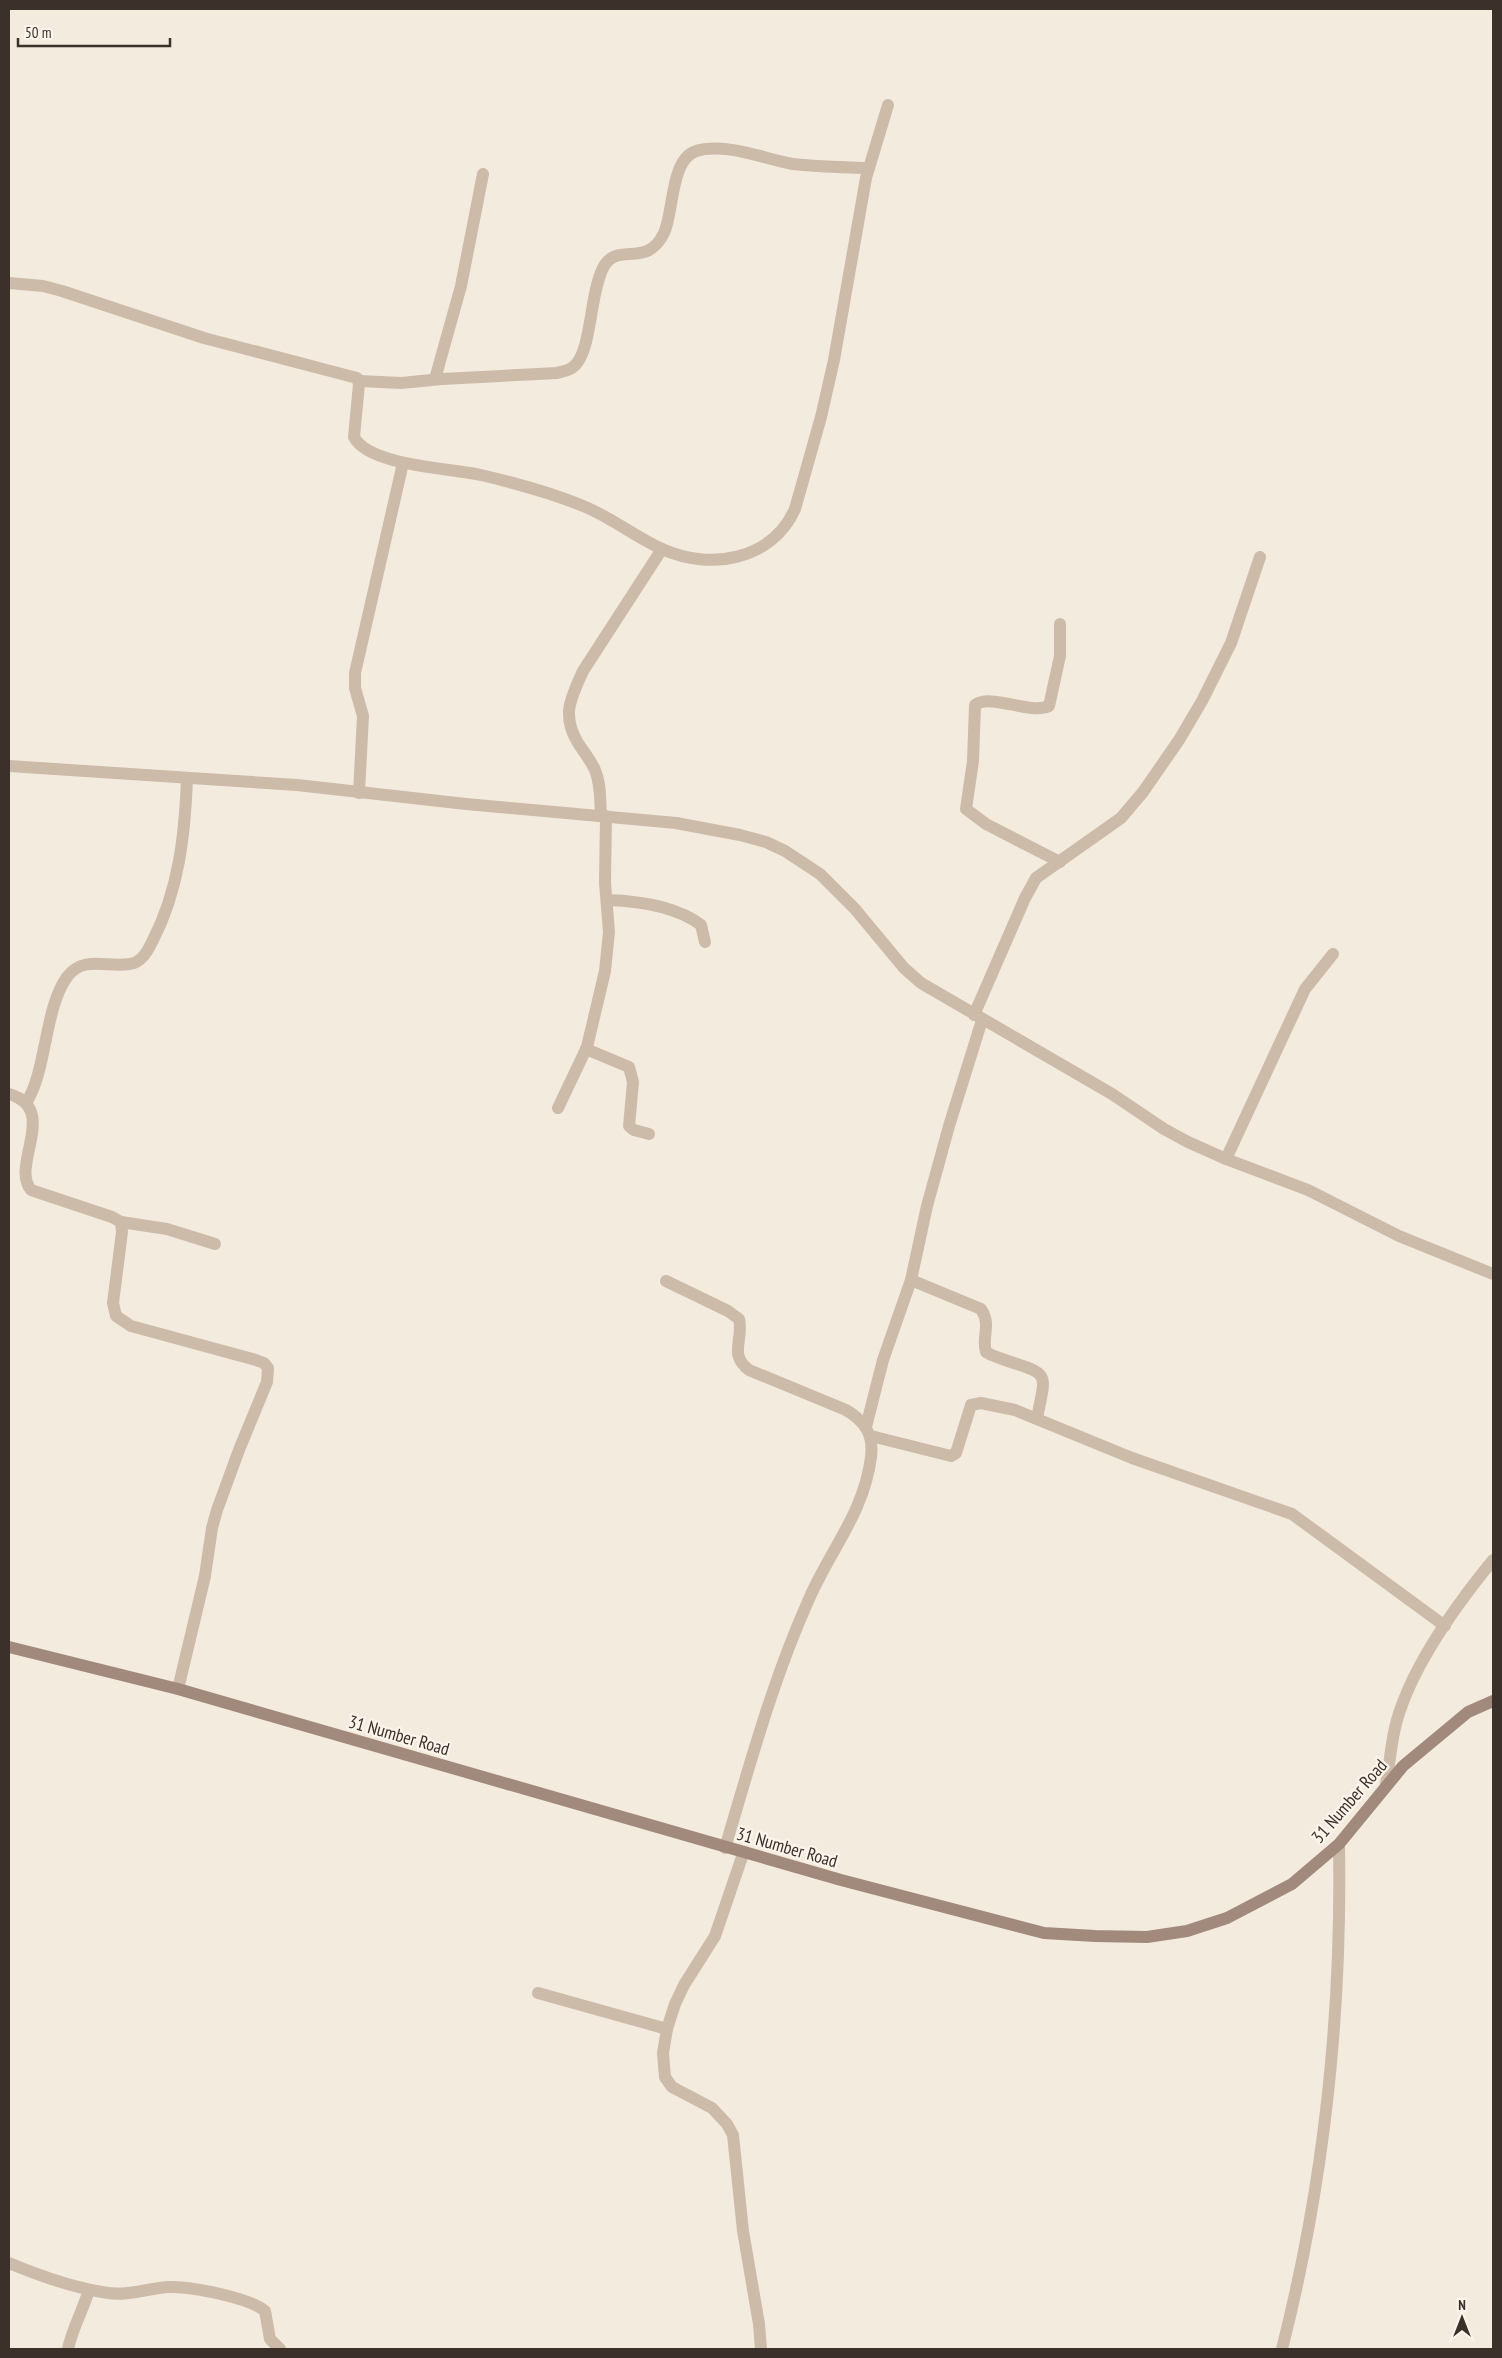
<svg xmlns="http://www.w3.org/2000/svg" width="1502" height="2358" font-family="'PT Sans Narrow',sans-serif">
	<style>
		.lines { fill: none; stroke-linecap: round; stroke-linejoin: round }
		.street { stroke: #cdbbaa; stroke-width: 12 }
		.secondary { stroke: #a18a7b; stroke-width: 12 }
		.labels { text-anchor: middle; dominant-baseline: central; stroke-width: 4.5; stroke-linejoin: round; paint-order: stroke }
		.street-label { font-size: 18px; fill: #3b302a; stroke: #fbf5ec }
	</style>
	<rect width="100%" height="100%" fill="#f4ebdf"/>
	<g class="lines">
		<g class="street">
			<path d="M9 283 43 286 62 291 204 338 357 378 359 384 354 437C369 466 451 468 481 475 515 483 550 492 583 506 611 517 635 537 662 549 711 571 772 560 795 509L821 417 834 360 866 178 888 105"/>
			<polyline points="435,379 461,286 483,174"/>
			<path d="M359 381 401 383 442 379 557 373C565 371 572 370 577 363 592 343 590 294 603 268 617 240 646 270 664 233 674 212 670 160 696 151 724 142 765 159 793 164 818 167 843 167 869 168"/>
			<path d="M1060 624V656L1049 706C1030 715 991 693 975 705L973 761 966 809 986 824 1060 862"/>
			<polyline points="9,766 297,785 466,804 676,823 740,835 766,842 785,851 820,874 855,909 904,968 921,983 1112,1094 1164,1129 1188,1142 1226,1159 1308,1190 1399,1236 1493,1274"/>
			<polyline points="359,793 363,716 355,688 355,673 403,463"/>
			<path d="M601 816C600 801 601 784 595 770 591 761 584 752 578 743 561 715 571 698 583 671L662 549"/>
			<path d="M607 900C638 901 676 906 701 925L705 942"/>
			<polyline points="974,1015 1025,898 1036,878 1121,818 1143,792 1179,740 1202,701 1231,643 1260,557"/>
			<polyline points="586,1049 629,1067 633,1082 629,1126 634,1130 649,1134"/>
			<path d="M9 1094C60 1109 10 1165 31 1190L112 1217 121 1222 122 1232 113 1303 116 1316 131 1326 256 1360 264 1363 268 1368 267 1382 239 1450 217 1510 212 1528 205 1576 178 1689"/>
			<path d="M26 1103C47 1071 44 1009 67 977 85 953 111 970 134 963 144 959 149 948 153 940 179 890 185 833 187 778"/>
			<polyline points="558,1108 587,1047 605,971 609,932 605,883 606,816"/>
			<polyline points="1226,1159 1305,989 1333,954"/>
			<polyline points="121,1222 167,1229 215,1244"/>
			<path d="M911 1280 981 1309C992 1326 981 1336 986 1352 992 1356 998 1357 1005 1360 1051 1375 1046 1372 1037 1418"/>
			<path d="M666 1281 728 1311 739 1319C744 1340 728 1354 749 1370L846 1410C865 1421 874 1435 871 1457 864 1513 830 1550 809 1599 773 1679 750 1764 725 1848"/>
			<polyline points="866,1427 883,1360 911,1280 927,1206 949,1126 982,1020"/>
			<polyline points="871,1436 951,1456 956,1453 971,1405 981,1403 1015,1410 1132,1458 1292,1514 1445,1626"/>
			<path d="M1386 1784C1390 1763 1391 1740 1397 1720 1413 1664 1457 1604 1493 1560"/>
			<polyline points="743,1854 715,1936 684,1985 675,2004 667,2029 663,2053 665,2077 672,2087 712,2108 727,2124 733,2135 743,2231 759,2324 761,2349"/>
			<polyline points="538,1993 667,2029"/>
			<path d="M9 2263C40 2276 74 2288 108 2293 129 2296 149 2288 169 2287 190 2286 250 2298 265 2311L270 2339 280 2349"/>
			<path d="M68 2349C72 2329 83 2310 89 2290"/>
			<path d="M1282 2349C1324 2184 1342 2014 1339 1844"/>
		</g>
		<polyline class="secondary" points="9,1647 178,1689 841,1880 1044,1933 1095,1936 1147,1937 1187,1931 1227,1918 1292,1884 1339,1844 1403,1766 1468,1712 1493,1701"/>
	</g>
	<g class="labels">
		<g class="street-label">
			<text transform="translate(399 1735) rotate(16)">31 Number Road</text>
			<text transform="translate(1349 1801) rotate(-49)">31 Number Road</text>
			<text transform="translate(787 1847) rotate(16)">31 Number Road</text>
		</g>
	</g>
	<rect width="1502" height="2358" fill="none" stroke="#3b302a" stroke-width="20"/>
	<g transform="translate(1462 2318)" stroke="#fbf5ec" stroke-width="4" paint-order="stroke">
	<path d="M0-4L9 19L0 12L-9 19Z" fill="#3b302a"/>
	<text y="-8" font-size="14" font-weight="bold" text-anchor="middle" fill="#3b302a">N</text>
	</g>
	<path d="M18 38v8h152v-8" fill="none" stroke="#3b302a" stroke-width="2.5"/>
	<text x="25" y="38" font-size="15" fill="#3b302a" stroke="#fbf5ec" stroke-width="4" paint-order="stroke">50 m</text>
</svg>
